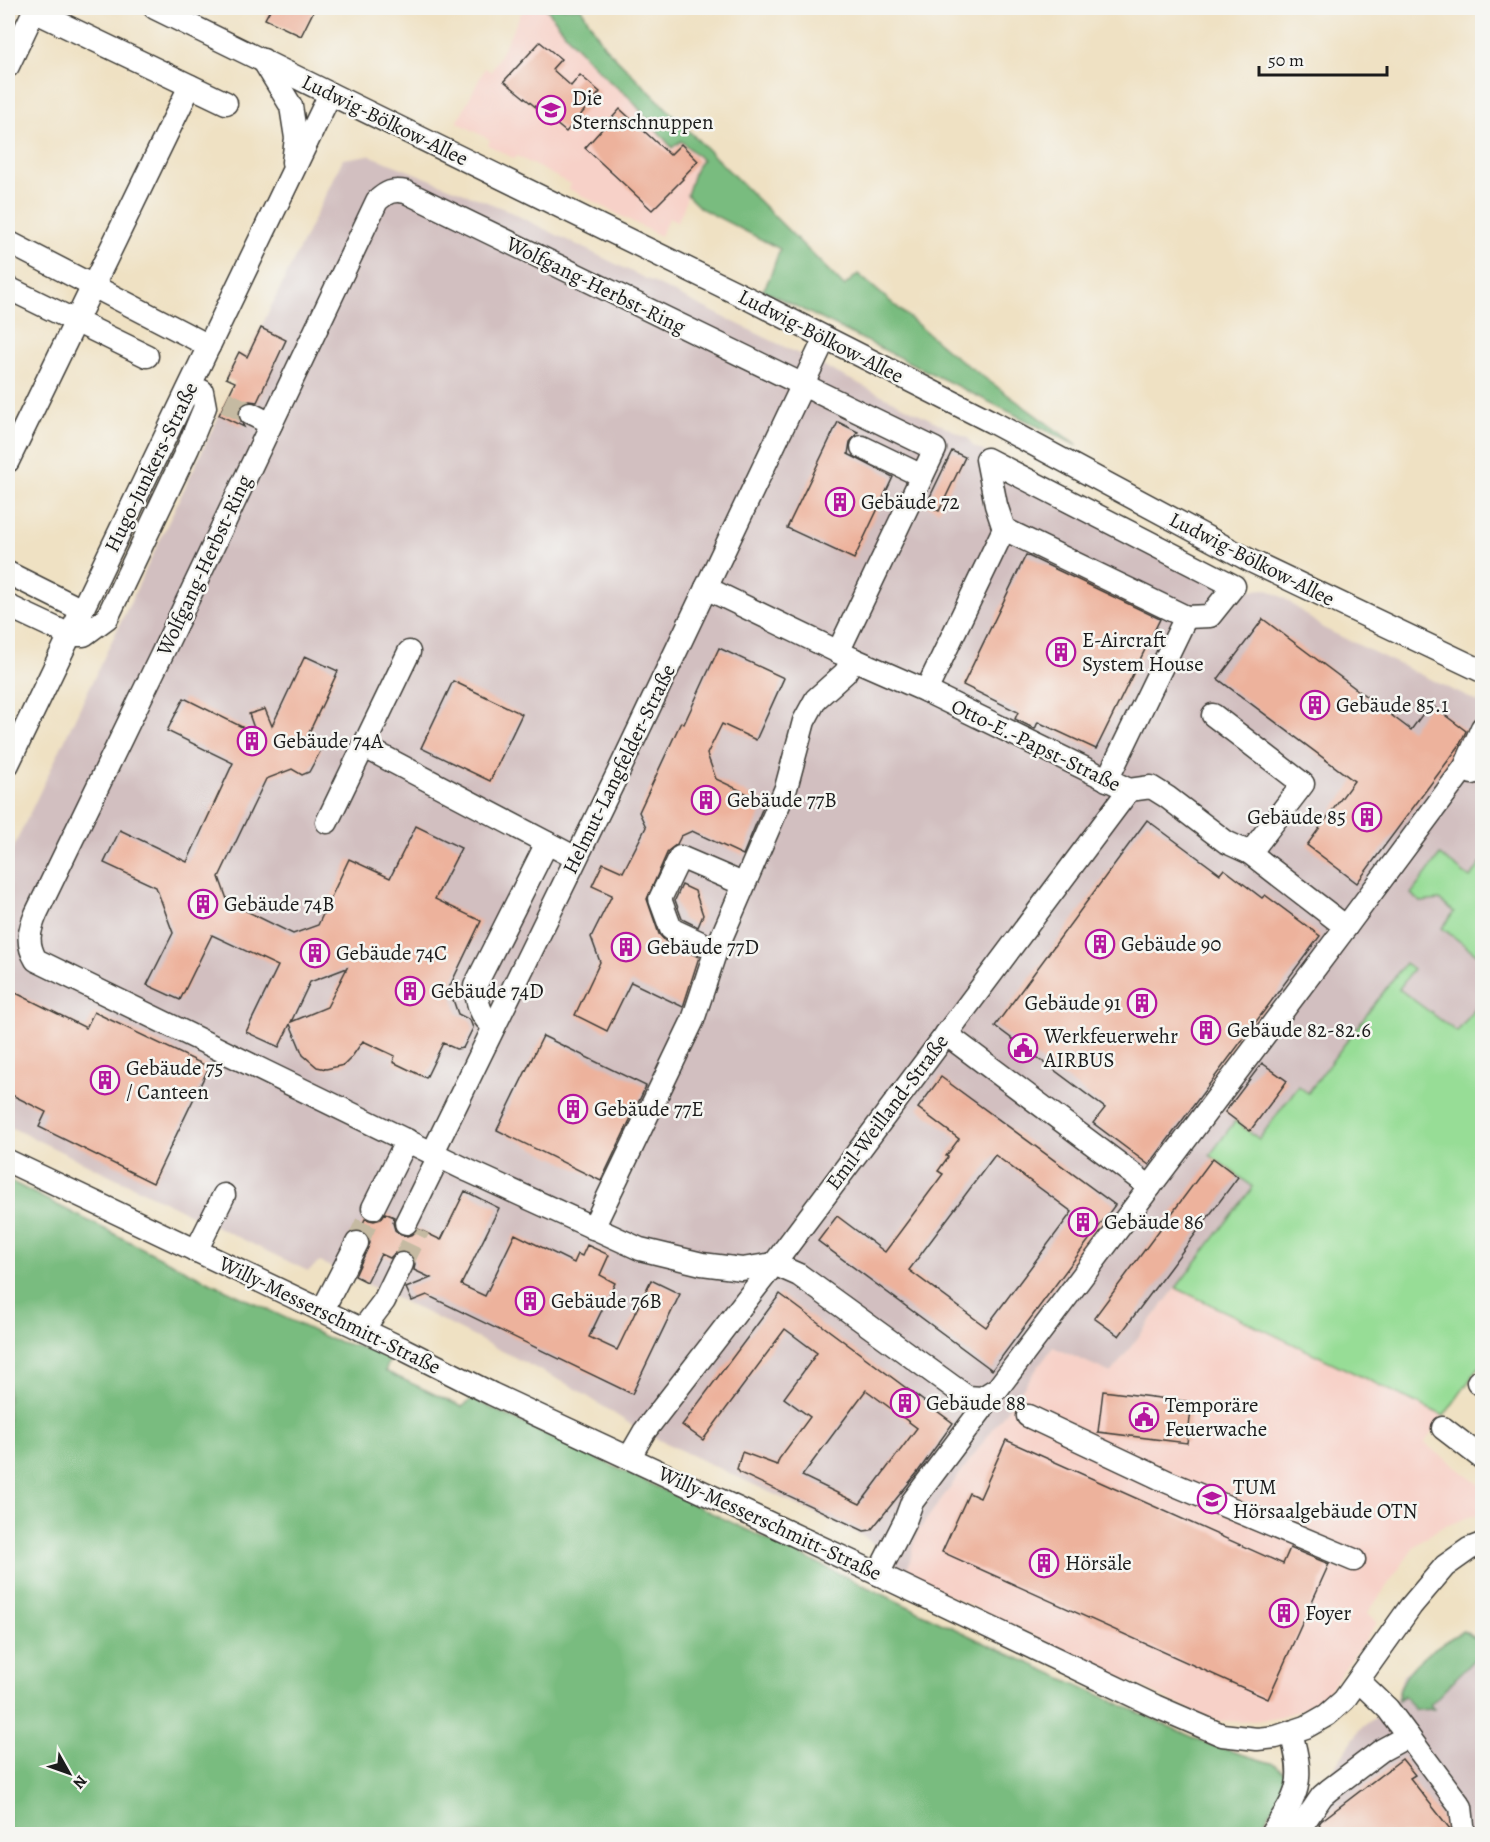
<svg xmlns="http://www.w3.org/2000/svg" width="1490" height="1842" font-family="Alegreya,serif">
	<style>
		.built { fill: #f7d1c8 }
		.industrial { fill: #d2bfc0 }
		.green { fill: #97dd96; stroke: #5a7c59; stroke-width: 1.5 }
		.forest { fill: #79bc7f; stroke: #4a6c4e; stroke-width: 1.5 }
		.building { fill: #edb29c; fill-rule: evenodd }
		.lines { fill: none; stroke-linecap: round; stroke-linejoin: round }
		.minor-tunnel { stroke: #c5baa2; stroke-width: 22; stroke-dasharray: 22 11; stroke-linecap: butt }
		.minor-casing { stroke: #3c3a35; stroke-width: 25 }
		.minor { stroke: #fff; stroke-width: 22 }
		.labels { text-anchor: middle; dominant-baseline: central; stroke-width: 5; stroke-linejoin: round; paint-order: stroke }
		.poi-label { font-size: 21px; fill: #1c1c1c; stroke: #f6f6f2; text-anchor: start }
		.street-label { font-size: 21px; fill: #1c1c1c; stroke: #f6f6f2 }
	</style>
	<rect width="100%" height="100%" fill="#f6f6f2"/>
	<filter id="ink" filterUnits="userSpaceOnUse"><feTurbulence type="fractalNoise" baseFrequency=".0167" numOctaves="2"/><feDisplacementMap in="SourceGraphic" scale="12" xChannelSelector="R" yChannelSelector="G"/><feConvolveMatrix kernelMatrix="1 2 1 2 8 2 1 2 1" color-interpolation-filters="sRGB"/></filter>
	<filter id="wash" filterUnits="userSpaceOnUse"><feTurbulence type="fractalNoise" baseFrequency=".008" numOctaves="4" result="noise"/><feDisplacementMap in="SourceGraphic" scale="24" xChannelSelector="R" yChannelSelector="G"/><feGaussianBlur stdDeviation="1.35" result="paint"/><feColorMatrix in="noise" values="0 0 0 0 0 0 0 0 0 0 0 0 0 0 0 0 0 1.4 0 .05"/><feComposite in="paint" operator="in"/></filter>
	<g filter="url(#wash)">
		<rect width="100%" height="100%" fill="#efe1c3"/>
		<g class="built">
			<polygon points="524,8 546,8 572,42 608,80 629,97 671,147 681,141 702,161 695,170 683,210 677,222 669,218 660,236 569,189 570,184 517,156 515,159 488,145 490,140 457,122 485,68 491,72"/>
			<polygon points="1176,1288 1444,1416 1424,1443 1482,1486 1482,1512 1438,1529 1415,1546 1367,1614 1377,1623 1328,1692 1304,1709 1272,1719 1243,1722 1220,1721 1200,1715 906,1575 918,1531 1053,1347 1111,1373"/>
		</g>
		<g class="industrial">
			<polygon points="369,155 502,208 813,361 968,438 973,446 1253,590 1266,589 1284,598 1323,628 1482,704 1482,1077 1253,1186 1111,1373 1053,1347 918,1531 906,1575 865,1537 644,1433 573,1387 429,1314 320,1262 308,1271 8,1126 8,859 235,382 226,378 239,352 247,356 343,159"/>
			<polygon points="1463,1630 1482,1641 1482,1834 1288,1834 1361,1728 1394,1703 1403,1675 1423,1657 1448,1639"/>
		</g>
		<g class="green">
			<polygon points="1440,855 1470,878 1482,862 1482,958 1442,928 1454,912 1439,900 1421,902 1411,894"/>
			<polygon points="1405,963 1413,969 1399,989 1457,1032 1482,1000 1482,1369 1479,1367 1444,1416 1176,1288 1253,1187 1210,1155 1235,1121 1259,1139 1298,1086 1308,1093"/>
		</g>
		<g class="forest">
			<path d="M546 8H581L604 46 844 286 858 274 952 354 1078 446 763 290C772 277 774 263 780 249L700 208 687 195 695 170 702 160 681 141 672 148 629 97 608 80 572 42Z"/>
			<polygon points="8,1180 201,1278 332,1340 370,1350 390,1359 385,1371 462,1407 472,1399 989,1645 1208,1744 1274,1764 1284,1772 1286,1784 1282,1796 1255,1834 8,1834"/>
			<path d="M1463 1631 1482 1642V1651L1430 1705 1434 1709 1415 1710 1404 1696 1398 1701C1399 1668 1436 1646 1463 1631Z"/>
		</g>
		<g id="blocks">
			<g class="building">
				<polygon points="271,8 315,8 301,36 265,19"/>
				<polygon points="540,42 561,59 552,69 571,86 580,75 600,92 566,132 504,81"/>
				<polygon points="620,109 670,155 681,144 698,161 682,178 683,179 652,210 585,148"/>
				<polygon points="261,328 286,340 257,402 250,401 244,402 239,407 238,415 244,427 219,415 235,382 226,378 239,352 247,357"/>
				<polygon points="838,422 858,432 850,442 848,454 893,477 854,559 787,528"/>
				<polygon points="952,451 965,457 939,511 926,505"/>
				<polygon points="1026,555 1160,619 1096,749 1038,722 1035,729 1015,719 1018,712 963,685"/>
				<polygon points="1263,619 1411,730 1430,704 1466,731 1459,746 1357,883 1307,845 1354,781 1218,679"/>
				<polygon points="719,648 784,678 756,740 722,724 707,754 716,779 765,802 743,855 692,831 681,836 677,844 668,851 647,899 659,934 665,941 699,957 683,1007 631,982 607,1031 575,1015 600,962 591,937 612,895 592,886 603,863 623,872 646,827 639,812 681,722 684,724"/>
				<path d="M305 656 338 671 307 737 318 743 321 750 309 772 302 775 292 769 266 779 219 877 228 902 293 934 318 925 349 859 390 878 416 826 461 848 435 899 481 921 449 988 458 1014 470 1020 473 1028 463 1048 456 1049 443 1043 426 1078 393 1062 395 1056 363 1041 351 1058 344 1065 326 1069 317 1067 303 1055 290 1024 279 1047 246 1032 278 966 212 935 180 1000 147 985 173 933 156 887 104 863 120 830 187 862 233 763 167 731 184 698 256 734 249 714 265 709 272 726ZM347 968 327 1007 291 1022 310 982Z"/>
				<polygon points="453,681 522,714 490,781 421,748"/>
				<polygon points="1147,820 1220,874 1224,869 1262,898 1265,895 1320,936 1149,1165 1093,1123 1105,1108 995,1026"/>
				<polygon points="682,885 695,891 703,915 698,927 682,919 675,900"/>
				<polygon points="8,989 86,1028 94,1012 209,1067 153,1183 39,1127 46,1112 8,1093"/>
				<polygon points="543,1036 646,1086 601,1181 497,1130"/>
				<polygon points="1262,1063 1287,1081 1250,1131 1225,1112"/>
				<path d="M941 1077 1115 1205 992 1370 818 1241 837 1216 885 1252 943 1174 938 1171 948 1157 946 1156 959 1139 918 1108ZM995 1155 1072 1212 986 1327 909 1270Z"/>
				<polygon points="1213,1158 1238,1177 1119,1336 1094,1318"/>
				<polygon points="465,1191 499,1208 461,1285 485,1296 515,1234 574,1263 578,1254 582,1256 587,1245 609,1255 600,1275 615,1283 589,1337 617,1350 651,1280 680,1294 632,1394 427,1295 412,1301 406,1288 431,1278 414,1270 415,1264 413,1257 407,1252 402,1251 395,1253 390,1258 381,1254 367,1282 355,1276 370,1243 368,1235 360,1230 365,1219 374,1221 381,1219 385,1213 394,1217 393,1223 395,1230 401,1235 407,1236 413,1234 418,1229 441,1240"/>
				<path d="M780 1294 953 1423 917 1473 871 1530 864 1531 740 1473 737 1469 742 1452 777 1465 779 1459 810 1417 784 1398 817 1353 785 1329 703 1440 682 1425ZM866 1390 917 1428 860 1504 802 1476Z"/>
				<polygon points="1103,1391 1192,1402 1187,1443 1098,1432"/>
				<polygon points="1006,1440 1283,1564 1290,1548 1329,1564 1268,1699 942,1552 969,1493 980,1498"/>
				<polygon points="1402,1759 1415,1775 1410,1778 1454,1834 1327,1834 1319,1824 1321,1821"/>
			</g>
		</g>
	</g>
	<g filter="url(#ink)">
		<use href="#blocks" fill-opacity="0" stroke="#3c3a35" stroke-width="1.5"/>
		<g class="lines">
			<g class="minor-tunnel">
				<polyline points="225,402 251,414"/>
				<polyline points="357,1243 373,1208"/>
				<polyline points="402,1264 419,1229"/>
			</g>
			<g class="minor-casing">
				<g id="minor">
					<polyline points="155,8 749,299 992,422 1251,561 1482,671"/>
					<polyline points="263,60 291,106 296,138 293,162"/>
					<polyline points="8,66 34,11 226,103"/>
					<polyline points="8,242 209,346"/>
					<polyline points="8,288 147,356"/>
					<polyline points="251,414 271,424"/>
					<polyline points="862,447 922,476"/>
					<polyline points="8,461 190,86"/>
					<polyline points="1004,529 996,505 987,459 1234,586 1210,616 1186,617"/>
					<polyline points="8,573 82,610"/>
					<polyline points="706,588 853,659 926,691 1129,790 1151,787 1167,797 1226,842 1250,853 1346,927"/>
					<polyline points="8,606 70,635 84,635 107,618 188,448 205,407 202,391"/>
					<path d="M838 652 935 449 406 192C393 189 387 192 377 201L161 656 36 914C29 931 26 943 36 960L469 1171 640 1249 702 1264 742 1269 774 1264 799 1275 967 1397 982 1398 998 1388 1346 927 1465 767 1472 773"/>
					<polyline points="926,691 1004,529 1186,617 1107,780"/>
					<polyline points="1213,715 1303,784 1250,853"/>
					<polyline points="363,746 576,858"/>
					<polyline points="8,764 330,94"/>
					<polyline points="1465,767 1482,728"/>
					<polyline points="327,822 409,652"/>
					<polyline points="716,950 671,929 660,899 680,857 743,884"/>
					<path d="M494 1026C480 1018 477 1001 475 986L547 843"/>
					<polyline points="946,1034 1150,1187"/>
					<polyline points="433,1152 618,773 825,338"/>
					<polyline points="8,1161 403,1349 492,1394 878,1574 1155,1706 1222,1735 1257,1739 1276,1737 1306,1727 1327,1715 1344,1700 1411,1606 1445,1566 1469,1549 1482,1544"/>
					<polyline points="373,1208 407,1140"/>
					<polyline points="406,1223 439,1156"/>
					<polyline points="593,1228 693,1020 716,950 786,788 804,721 816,699 845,673 853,659"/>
					<polyline points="196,1251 224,1195"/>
					<polyline points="322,1311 357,1243"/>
					<polyline points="362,1330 384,1301 402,1264"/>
					<polyline points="1478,1382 1482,1385"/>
					<polyline points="1028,1416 1168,1482 1354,1560"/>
					<polyline points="1443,1428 1482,1458"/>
					<polyline points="629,1458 644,1432 774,1264 1129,790"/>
					<polyline points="878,1574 905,1521 912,1502 982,1409 982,1398"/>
					<polyline points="1359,1681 1388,1709 1461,1807 1463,1825"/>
					<path d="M1271 1834C1299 1794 1305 1782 1291 1733"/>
					<polyline points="1296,1834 1322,1796 1329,1790 1382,1750 1408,1736"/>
				</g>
			</g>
			<use href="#minor" class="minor"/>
		</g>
	</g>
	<defs>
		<g id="school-ring" transform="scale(1.5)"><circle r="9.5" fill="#f6f6f2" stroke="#b5179e" stroke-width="1.5"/><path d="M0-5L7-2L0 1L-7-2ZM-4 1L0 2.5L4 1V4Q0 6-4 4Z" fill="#b5179e"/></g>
		<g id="building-ring" transform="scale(1.5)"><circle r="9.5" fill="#f6f6f2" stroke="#b5179e" stroke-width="1.5"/><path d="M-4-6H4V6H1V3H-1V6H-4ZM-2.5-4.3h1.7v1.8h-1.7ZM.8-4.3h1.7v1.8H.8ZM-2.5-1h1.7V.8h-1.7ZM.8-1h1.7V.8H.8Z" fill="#b5179e"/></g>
		<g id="civic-ring" transform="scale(1.5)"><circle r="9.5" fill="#f6f6f2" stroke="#b5179e" stroke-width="1.5"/><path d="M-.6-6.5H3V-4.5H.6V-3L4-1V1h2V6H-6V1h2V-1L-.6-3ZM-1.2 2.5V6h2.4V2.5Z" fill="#b5179e"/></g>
		<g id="university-ring" transform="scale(1.5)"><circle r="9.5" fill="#f6f6f2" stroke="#b5179e" stroke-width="1.5"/><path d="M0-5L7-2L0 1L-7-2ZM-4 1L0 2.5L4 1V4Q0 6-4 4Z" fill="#b5179e"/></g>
	</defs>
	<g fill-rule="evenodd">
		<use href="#school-ring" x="551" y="110"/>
		<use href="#building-ring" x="840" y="502"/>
		<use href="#building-ring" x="1061" y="652"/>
		<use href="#building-ring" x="1315" y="705"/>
		<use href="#building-ring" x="252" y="741"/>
		<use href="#building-ring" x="706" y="800"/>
		<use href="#building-ring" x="1367" y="817"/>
		<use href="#building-ring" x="203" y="904"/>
		<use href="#building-ring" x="1100" y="944"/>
		<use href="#building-ring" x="626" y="947"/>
		<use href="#building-ring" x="315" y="953"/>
		<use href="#building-ring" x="410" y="991"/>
		<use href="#building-ring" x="1142" y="1003"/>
		<use href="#building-ring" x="1206" y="1030"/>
		<use href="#civic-ring" x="1023" y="1048"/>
		<use href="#building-ring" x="105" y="1080"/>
		<use href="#building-ring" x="573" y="1109"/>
		<use href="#building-ring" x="1083" y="1222"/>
		<use href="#building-ring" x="530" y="1301"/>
		<use href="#building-ring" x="905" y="1403"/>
		<use href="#civic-ring" x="1144" y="1417"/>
		<use href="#university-ring" x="1212" y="1499"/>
		<use href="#building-ring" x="1044" y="1563"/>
		<use href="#building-ring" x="1284" y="1613"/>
	</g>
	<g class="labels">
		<g class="poi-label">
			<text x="572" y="98">Die<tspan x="572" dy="24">Sternschnuppen</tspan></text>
			<text x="861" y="502">Gebäude 72</text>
			<text x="1082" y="640">E-Aircraft<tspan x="1082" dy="24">System House</tspan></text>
			<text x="1336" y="705">Gebäude 85.1</text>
			<text x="273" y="741">Gebäude 74A</text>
			<text x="727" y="800">Gebäude 77B</text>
			<text x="1346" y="817" text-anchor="end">Gebäude 85</text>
			<text x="224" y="904">Gebäude 74B</text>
			<text x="1121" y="944">Gebäude 90</text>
			<text x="647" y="947">Gebäude 77D</text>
			<text x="336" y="953">Gebäude 74C</text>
			<text x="431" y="991">Gebäude 74D</text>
			<text x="1121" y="1003" text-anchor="end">Gebäude 91</text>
			<text x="1227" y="1030">Gebäude 82-82.6</text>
			<text x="1044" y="1036">Werkfeuerwehr<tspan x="1044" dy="24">AIRBUS</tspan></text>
			<text x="126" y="1068">Gebäude 75<tspan x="126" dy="24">/ Canteen</tspan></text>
			<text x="594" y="1109">Gebäude 77E</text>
			<text x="1104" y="1222">Gebäude 86</text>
			<text x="551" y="1301">Gebäude 76B</text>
			<text x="926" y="1403">Gebäude 88</text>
			<text x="1165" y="1405">Temporäre<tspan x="1165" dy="24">Feuerwache</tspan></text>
			<text x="1233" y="1487">TUM<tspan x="1233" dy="24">Hörsaalgebäude OTN</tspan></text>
			<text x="1065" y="1563">Hörsäle</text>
			<text x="1305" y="1613">Foyer</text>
		</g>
		<g class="street-label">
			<text transform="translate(385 120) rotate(26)">Ludwig-Bölkow-Allee</text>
			<text transform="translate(596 285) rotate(26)">Wolfgang-Herbst-Ring</text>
			<text transform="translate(821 336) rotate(27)">Ludwig-Bölkow-Allee</text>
			<text transform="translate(151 467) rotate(-64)">Hugo-Junkers-Straße</text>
			<text transform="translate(1252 559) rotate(27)">Ludwig-Bölkow-Allee</text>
			<text transform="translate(204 565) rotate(-65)">Wolfgang-Herbst-Ring</text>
			<text transform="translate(1036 745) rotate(26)">Otto-E.-Papst-Straße</text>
			<text transform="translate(619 769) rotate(-64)">Helmut-Langfelder-Straße</text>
			<text transform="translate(887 1112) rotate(-53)">Emil-Weilland-Straße</text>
			<text transform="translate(330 1315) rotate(26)">Willy-Messerschmitt-Straße</text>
			<text transform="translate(770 1523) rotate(25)">Willy-Messerschmitt-Straße</text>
		</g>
	</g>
	<rect width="1490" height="1842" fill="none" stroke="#f6f6f2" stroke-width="30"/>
	<g transform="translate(69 1773) rotate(130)" stroke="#f6f6f2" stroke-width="4.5" paint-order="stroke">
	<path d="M0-4.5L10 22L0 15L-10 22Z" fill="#1c1c1c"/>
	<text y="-9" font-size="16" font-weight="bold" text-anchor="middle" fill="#1c1c1c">N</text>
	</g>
	<path d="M1259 66v9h128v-9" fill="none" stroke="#1c1c1c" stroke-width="3"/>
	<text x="1268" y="66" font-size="18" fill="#1c1c1c" stroke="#f6f6f2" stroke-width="4.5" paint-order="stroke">50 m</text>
</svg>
